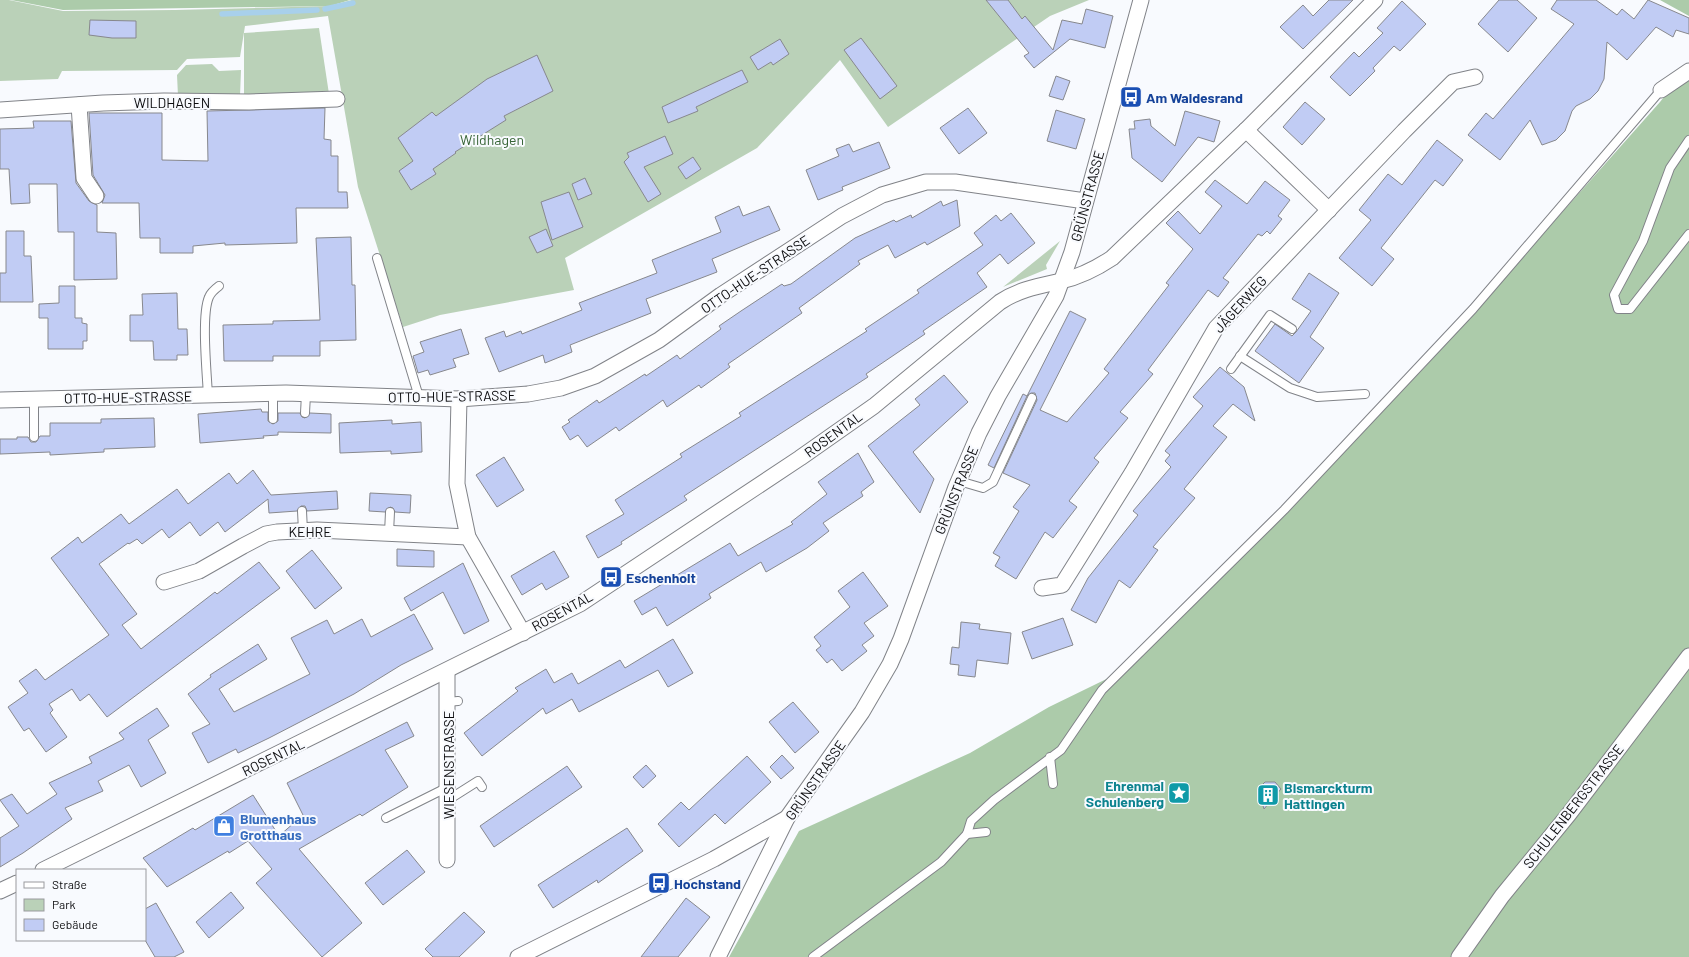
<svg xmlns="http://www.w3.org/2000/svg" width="1689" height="957" font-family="Barlow,sans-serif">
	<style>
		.green { fill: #bad1b8 }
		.forest { fill: #accbaa }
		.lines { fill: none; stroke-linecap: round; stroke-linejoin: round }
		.stream { stroke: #a8d0eb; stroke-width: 5.5 }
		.building { fill: #c1ccf4; stroke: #87888d }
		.lane-casing { stroke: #818388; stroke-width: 10 }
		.street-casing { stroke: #818388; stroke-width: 17 }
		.lane { stroke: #fff; stroke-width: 8 }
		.street { stroke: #fff; stroke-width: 15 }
		.labels { text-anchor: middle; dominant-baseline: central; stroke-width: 4; stroke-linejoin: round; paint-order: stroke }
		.transit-label { font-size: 14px; font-weight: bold; fill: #164399; stroke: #f8fafe; text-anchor: start }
		.street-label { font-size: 14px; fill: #0b0b0d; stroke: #f8fafe }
		.park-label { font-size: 14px; fill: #376436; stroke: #f8fafe }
		.culture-label { font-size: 14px; font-weight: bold; fill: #0d838f; stroke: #f8fafe; text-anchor: end }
		.shop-label { font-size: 14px; font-weight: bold; fill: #366cbe; stroke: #f8fafe; text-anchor: start }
	</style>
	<rect width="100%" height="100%" fill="#f8fafe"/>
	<g class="green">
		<polygon points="0,0 9,0 63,11 175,10 330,6 352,0 1089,0 1050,16 888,127 840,60 757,148 565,258 574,290 440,315 403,327 358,187 328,16 245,26 240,57 187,59 177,70 62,71 58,79 0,81"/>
		<polygon points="319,28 329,94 244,96 244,33"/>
		<polygon points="212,64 219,71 241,70 240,96 178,96 177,75 186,65"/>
		<polygon points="1060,241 1046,265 1047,269 1003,287"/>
	</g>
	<g class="forest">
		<polygon points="11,0 350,0 330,6 63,10"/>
		<polygon points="1660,0 1689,0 1689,16"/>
		<polygon points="1689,65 1689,957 729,957 799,831 970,753 1049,707 1129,668 1424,368 1660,102"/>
	</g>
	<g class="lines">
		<g class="stream">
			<polyline points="325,9 353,3"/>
			<polyline points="222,14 317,10"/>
		</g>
	</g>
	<g class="building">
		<polygon points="986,0 1008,0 1022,19 1025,16 1053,50 1062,20 1082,24 1086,9 1113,16 1105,48 1070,39 1034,68 1024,56 1029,53"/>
		<polygon points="1329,0 1353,0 1303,49 1280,27 1303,5 1313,16"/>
		<polygon points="1499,0 1517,0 1537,18 1508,52 1478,24"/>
		<polygon points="1557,0 1596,0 1617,15 1622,9 1634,19 1648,0 1689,18 1689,34 1676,30 1673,37 1656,27 1627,60 1607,42 1604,79 1598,91 1590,99 1576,106 1572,111 1565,131 1556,140 1542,145 1530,120 1500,160 1468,135 1486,113 1493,119 1574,24 1551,9"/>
		<polygon points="1402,1 1426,24 1400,51 1394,46 1373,68 1375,71 1350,96 1330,77 1354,52 1359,57 1383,33 1377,28"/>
		<polygon points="90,20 136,21 136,38 112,38 89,35"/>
		<polygon points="861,38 897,86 880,99 844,50"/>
		<polygon points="780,39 789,54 773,65 771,62 758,70 750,57"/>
		<polygon points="537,55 553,91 504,116 506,120 455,152 456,153 433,169 436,174 411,190 399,171 413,161 398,138 432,112 436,116 487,79"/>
		<polygon points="742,70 748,82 696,107 698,111 668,123 662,107"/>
		<polygon points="1056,76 1070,81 1063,100 1049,96"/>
		<polygon points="1305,102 1325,119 1302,145 1283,127"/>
		<polygon points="325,108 324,139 331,140 331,156 338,156 338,192 347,192 348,208 296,208 297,243 225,245 225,243 193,246 193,253 160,253 160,238 140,238 139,203 102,203 105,195 93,175 89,113 162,113 162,160 208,161 207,111"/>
		<polygon points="968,108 987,133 959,154 940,128"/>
		<polygon points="1056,110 1085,119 1076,149 1047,141"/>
		<polygon points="1185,111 1220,121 1214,142 1198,137 1162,182 1132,158 1129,129 1135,129 1134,121 1150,119 1151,126 1175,146"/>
		<polygon points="33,121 71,121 76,183 89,201 97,205 97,232 116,233 117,279 74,280 74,232 58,232 57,184 29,184 30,203 11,204 9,169 0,169 0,129 34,128"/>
		<polygon points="665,136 673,154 644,167 661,194 648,202 624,162 629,157 627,153"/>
		<polygon points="1437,140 1463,160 1443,186 1435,180 1381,248 1394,259 1372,286 1339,258 1371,220 1359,210 1388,174 1402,185"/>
		<polygon points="879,142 890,168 842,187 843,190 818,200 806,170 839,156 836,149 849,144 853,152"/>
		<polygon points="693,157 701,169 686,179 678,167"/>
		<polygon points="585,178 592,194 578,200 572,184"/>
		<polygon points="1215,180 1247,204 1265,181 1290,200 1278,216 1282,219 1270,234 1267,231 1262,236 1258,234 1223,278 1229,282 1218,297 1208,290 1148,370 1153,374 1120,412 1128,418 1094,458 1099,462 1069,501 1077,507 1053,538 1045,532 1016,579 995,566 1000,557 993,553 1019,511 1013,507 1030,485 1003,473 1037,400 1035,393 1031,393 1027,396 994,468 988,465 1023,394 1027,396 1070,311 1086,319 1040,410 1067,422 1109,373 1104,369 1169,285 1166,283 1193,249 1166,223 1178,211 1200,234 1222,206 1205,192"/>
		<polygon points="569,192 583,227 552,240 541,202"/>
		<polygon points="957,200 960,226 927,245 925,242 895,258 888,245 858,261 860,264 799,308 802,313 728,364 730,367 701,388 699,385 667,407 663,400 619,431 616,427 587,447 578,435 570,440 562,427 570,422 568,420 597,400 599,403 645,374 646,376 677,355 680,359 721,329 719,326 741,311 782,284 784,286 791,284 855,238 894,220 896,222 911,215 912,218 941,201 943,206"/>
		<polygon points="739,206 743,216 769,206 780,230 712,259 717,272 646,299 651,313 570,345 572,352 545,363 543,355 499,372 485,338 504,331 506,337 521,331 522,334 582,310 579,303 657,273 652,260 721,232 715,217"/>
		<polygon points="1011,213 1035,243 1008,264 1000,254 977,273 987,287 923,331 925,334 866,374 868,377 684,496 687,500 621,542 622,544 598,558 586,536 624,514 615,500 682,457 680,454 741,416 739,413 867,331 865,329 919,293 917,290 983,245 974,233 996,215 1001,221"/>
		<polygon points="546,229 553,246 537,253 529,237"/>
		<polygon points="6,231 24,231 24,256 31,256 33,302 0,302 0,273 6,273"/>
		<polygon points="351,237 352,285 355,285 356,340 320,341 320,356 273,356 273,361 224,361 223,325 273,324 273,321 320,320 316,238"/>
		<polygon points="1309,273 1339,293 1310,337 1324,348 1299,383 1255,351 1275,324 1292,336 1296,332 1311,311 1292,299"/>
		<polygon points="59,286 75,286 75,318 82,318 82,323 87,324 87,341 83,341 83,349 48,349 48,318 39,318 39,304 59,303"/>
		<polygon points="177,293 178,329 187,329 188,355 177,355 177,360 154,360 153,341 130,341 130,315 143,315 142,294"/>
		<polygon points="461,329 469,354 453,359 456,367 430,375 428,370 418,373 413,356 424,352 420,342"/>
		<polygon points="1220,367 1244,387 1255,421 1233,404 1213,426 1227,437 1184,489 1195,498 1153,547 1158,550 1130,588 1119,580 1096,623 1071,610 1088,578 1138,515 1133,511 1171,467 1165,461 1170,455 1165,451 1203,406 1193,397"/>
		<polygon points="944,375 968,402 913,452 934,479 920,513 868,446 920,405 915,399"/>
		<polygon points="261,409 262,412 268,412 268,421 273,424 278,421 278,413 300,413 302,417 305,418 310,413 331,414 331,433 278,432 278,435 263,436 264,438 200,443 198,414"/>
		<polygon points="154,418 155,447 104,449 104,452 50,455 50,452 0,454 0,439 17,439 17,437 28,437 31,442 36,442 40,436 50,436 50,423 101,423 101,419"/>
		<polygon points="392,420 392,424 421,422 422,452 391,454 391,451 340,453 339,423"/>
		<polygon points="858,453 874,482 861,492 863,496 823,523 829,531 807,548 766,572 761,562 709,594 711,598 667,626 656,607 642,615 634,601 697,563 730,543 738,556 793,524 791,522 827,494 818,482"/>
		<polygon points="504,457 524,490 497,507 476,475"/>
		<polygon points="253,470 271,495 337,491 338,509 307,511 305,506 301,506 297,511 269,513 268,499 225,532 218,522 200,536 190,522 169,538 162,529 142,544 137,539 129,544 128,543 99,564 137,614 122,625 141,649 215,592 217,594 259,562 280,588 107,717 89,694 80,701 72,689 49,704 53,710 50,713 67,737 46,752 29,728 24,731 8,707 28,693 19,681 36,669 45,680 109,635 51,558 78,537 82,543 121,514 129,524 177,489 188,504 229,473 237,484"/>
		<polygon points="370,493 411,495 410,513 395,512 393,508 390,507 385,512 369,511"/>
		<polygon points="397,549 434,551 434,567 397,566"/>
		<polygon points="312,550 342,588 315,609 286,571"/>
		<polygon points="554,551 569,577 546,590 542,583 522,595 511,576"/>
		<polygon points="463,563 489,621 464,634 443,592 411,611 404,598"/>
		<polygon points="863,572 888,606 864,623 874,636 862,645 867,651 842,671 832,659 827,663 816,650 821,646 814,637 850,607 838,591"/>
		<polygon points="414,614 433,649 401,665 354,694 269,738 238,753 236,749 208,763 192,733 210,724 188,694 211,677 210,675 258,644 267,659 219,689 234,712 310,674 291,638 327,620 334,634 362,619 371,637"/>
		<polygon points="1063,618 1073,645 1032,659 1022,632"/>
		<polygon points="961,622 980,624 979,629 1011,633 1008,664 977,660 975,677 958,675 959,665 950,664 952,647 959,648"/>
		<polygon points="673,639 693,673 668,687 658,670 579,712 572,699 546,714 543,708 482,756 464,733 518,691 515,688 546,669 554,683 572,673 578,684 620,660 625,668"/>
		<polygon points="793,702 819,732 795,753 769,722"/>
		<polygon points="157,708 169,726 148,740 166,773 141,787 129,765 98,781 103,791 65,808 72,819 23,853 0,867 0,838 19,826 0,800 12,794 27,814 57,794 49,783 92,763 89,757 124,739 119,733"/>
		<polygon points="407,722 414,736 385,750 408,787 362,816 360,814 299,849 362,923 322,957 256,883 272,869 248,841 229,853 228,851 167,887 143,858 193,828 195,830 253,795 279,836 303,815 287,783"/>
		<polygon points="782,755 794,768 781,779 770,767"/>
		<polygon points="747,756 771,782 725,824 715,814 679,847 658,824 681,802 689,810"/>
		<polygon points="646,765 656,776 643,788 633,777"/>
		<polygon points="567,766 582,787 494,847 480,826"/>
		<polygon points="1265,782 1275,782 1281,789 1264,809 1258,789"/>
		<polygon points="627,828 643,851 598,883 597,880 553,908 538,885"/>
		<polygon points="407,850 425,872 383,905 365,883"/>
		<polygon points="231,892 244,908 209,938 196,922"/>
		<polygon points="686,898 710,917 678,957 641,957"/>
		<polygon points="156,903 184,952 174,957 155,957 145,940 145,909"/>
		<polygon points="464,912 485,932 459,957 433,957 425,949"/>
	</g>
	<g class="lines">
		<g class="lane-casing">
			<g id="lane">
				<polyline points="1689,140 1670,168 1643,241 1614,295 1618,309 1630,309 1689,234"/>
				<polyline points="377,258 419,397"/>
				<polyline points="1240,356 1290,388 1317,397 1365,394"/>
				<polyline points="1231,369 1270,315 1292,329"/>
				<path d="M208 396C207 374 201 315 209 297 211 292 215 289 219 286"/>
				<polyline points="34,399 34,437"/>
				<polyline points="305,413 306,394"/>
				<polyline points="273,419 273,394"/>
				<polyline points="959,481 983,488 993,482 1032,398"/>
				<polyline points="302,511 303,531"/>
				<polyline points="389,533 390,512"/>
				<polyline points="447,702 458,701"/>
				<polyline points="1050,757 1053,784"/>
				<polyline points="448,800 478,781 482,787"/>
				<polyline points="386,818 448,787"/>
				<polyline points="967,834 986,832"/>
				<polyline points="813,957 941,862 967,834 971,821 994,800 1061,750 1102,690 1284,510 1473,309 1661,90"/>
			</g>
		</g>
		<g class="street-casing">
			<g id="street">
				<polyline points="1661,90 1689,71"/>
				<polyline points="79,105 84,178 96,196"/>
				<polyline points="0,110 103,103 164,101 249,102 337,99"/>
				<polyline points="1246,130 1329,210"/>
				<polyline points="459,399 457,484 468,537 523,633"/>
				<polyline points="0,400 286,393 459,399 528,394 561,388 595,376 659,340 721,295 842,216 882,195 926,182 955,182 1085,201"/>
				<polyline points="164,582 199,571 243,546 266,534 277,532 317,530 468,537"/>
				<polyline points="1042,588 1062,585 1132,473 1216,328 1404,131 1453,82 1475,77"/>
				<polyline points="447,671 447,860"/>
				<path d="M43 870 580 604 800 458 874 406 1000 302C1020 289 1039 286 1061 281 1079 277 1097 268 1112 258L1246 130 1375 0"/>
				<polyline points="0,891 17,883"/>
				<polyline points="518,957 714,859 787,818"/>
				<polyline points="718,957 787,818 862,712 890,664 901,639 956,487 979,433 998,396 1056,296 1072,252 1141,0"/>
				<polyline points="1459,957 1502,896 1569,814 1689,656"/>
			</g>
		</g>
		<use href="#lane" class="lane"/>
		<use href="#street" class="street"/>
	</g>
	<defs>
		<g id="bus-square" transform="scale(1.15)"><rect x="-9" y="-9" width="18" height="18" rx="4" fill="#1a4fb4" stroke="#f8fafe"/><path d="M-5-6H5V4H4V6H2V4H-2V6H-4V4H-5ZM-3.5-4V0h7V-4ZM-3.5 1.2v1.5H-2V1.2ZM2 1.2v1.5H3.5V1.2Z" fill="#fff"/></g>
		<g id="sight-square" transform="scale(1.15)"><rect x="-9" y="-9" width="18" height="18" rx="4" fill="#0f9aa8" stroke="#f8fafe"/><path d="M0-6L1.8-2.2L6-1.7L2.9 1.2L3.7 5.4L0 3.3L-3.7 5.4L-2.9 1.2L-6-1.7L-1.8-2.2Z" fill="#fff"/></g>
		<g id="building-square" transform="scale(1.15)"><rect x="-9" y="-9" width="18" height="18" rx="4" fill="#0f9aa8" stroke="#f8fafe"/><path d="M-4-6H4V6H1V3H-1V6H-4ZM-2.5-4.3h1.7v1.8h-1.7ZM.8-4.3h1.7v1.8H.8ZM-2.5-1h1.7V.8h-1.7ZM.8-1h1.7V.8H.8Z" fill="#fff"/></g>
		<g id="shop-square" transform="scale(1.15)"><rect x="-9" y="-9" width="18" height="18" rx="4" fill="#3f7fe0" stroke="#f8fafe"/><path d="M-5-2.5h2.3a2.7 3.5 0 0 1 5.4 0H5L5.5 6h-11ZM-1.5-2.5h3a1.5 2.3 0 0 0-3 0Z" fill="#fff"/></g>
	</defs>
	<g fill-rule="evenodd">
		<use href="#bus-square" x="1131" y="97"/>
		<use href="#bus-square" x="611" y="577"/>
		<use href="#sight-square" x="1179" y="793"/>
		<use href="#building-square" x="1268" y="795"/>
		<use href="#shop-square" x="224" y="826"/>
		<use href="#bus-square" x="659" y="883"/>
	</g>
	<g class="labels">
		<g class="transit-label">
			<text x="1146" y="97">Am Waldesrand</text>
			<text x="626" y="577">Eschenholt</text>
			<text x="674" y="883">Hochstand</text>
		</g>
		<g class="street-label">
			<text x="172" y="102">WILDHAGEN</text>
			<text transform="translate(1087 196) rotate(-75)">GRÜNSTRASSE</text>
			<text transform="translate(755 274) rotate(-34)">OTTO-HUE-STRASSE</text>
			<text transform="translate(1240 304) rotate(-48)">JÄGERWEG</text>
			<text transform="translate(452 396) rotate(-1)">OTTO-HUE-STRASSE</text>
			<text transform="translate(128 397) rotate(-1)">OTTO-HUE-STRASSE</text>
			<text transform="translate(833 434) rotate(-36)">ROSENTAL</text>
			<text transform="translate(956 490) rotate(-68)">GRÜNSTRASSE</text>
			<text x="310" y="531">KEHRE</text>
			<text transform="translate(562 611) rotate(-29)">ROSENTAL</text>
			<text transform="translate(273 757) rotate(-26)">ROSENTAL</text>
			<text transform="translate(448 765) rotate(-90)">WIESENSTRASSE</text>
			<text transform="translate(815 780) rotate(-55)">GRÜNSTRASSE</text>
			<text transform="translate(1573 806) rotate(-52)">SCHULENBERGSTRASSE</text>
		</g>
		<g class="park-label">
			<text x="492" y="139">Wildhagen</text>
		</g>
		<g class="culture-label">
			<text x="1164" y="785">Ehrenmal<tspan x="1164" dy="16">Schulenberg</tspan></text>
			<text x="1284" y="787" text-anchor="start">Bismarckturm<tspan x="1284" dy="16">Hattingen</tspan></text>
		</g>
		<g class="shop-label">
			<text x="240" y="818">Blumenhaus<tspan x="240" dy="16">Grotthaus</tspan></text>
		</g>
	</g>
	<rect x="16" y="869" width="130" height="72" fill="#f8fafe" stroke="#999a9e"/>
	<rect x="24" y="882" width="20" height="6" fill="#ffffff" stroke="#999a9e"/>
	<text x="52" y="889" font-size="12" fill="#0b0b0d">Straße</text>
	<rect x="24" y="899" width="20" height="12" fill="#bad1b8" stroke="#999a9e"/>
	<text x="52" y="909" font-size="12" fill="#0b0b0d">Park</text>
	<rect x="24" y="919" width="20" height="12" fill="#c1ccf4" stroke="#999a9e"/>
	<text x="52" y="929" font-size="12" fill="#0b0b0d">Gebäude</text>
</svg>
